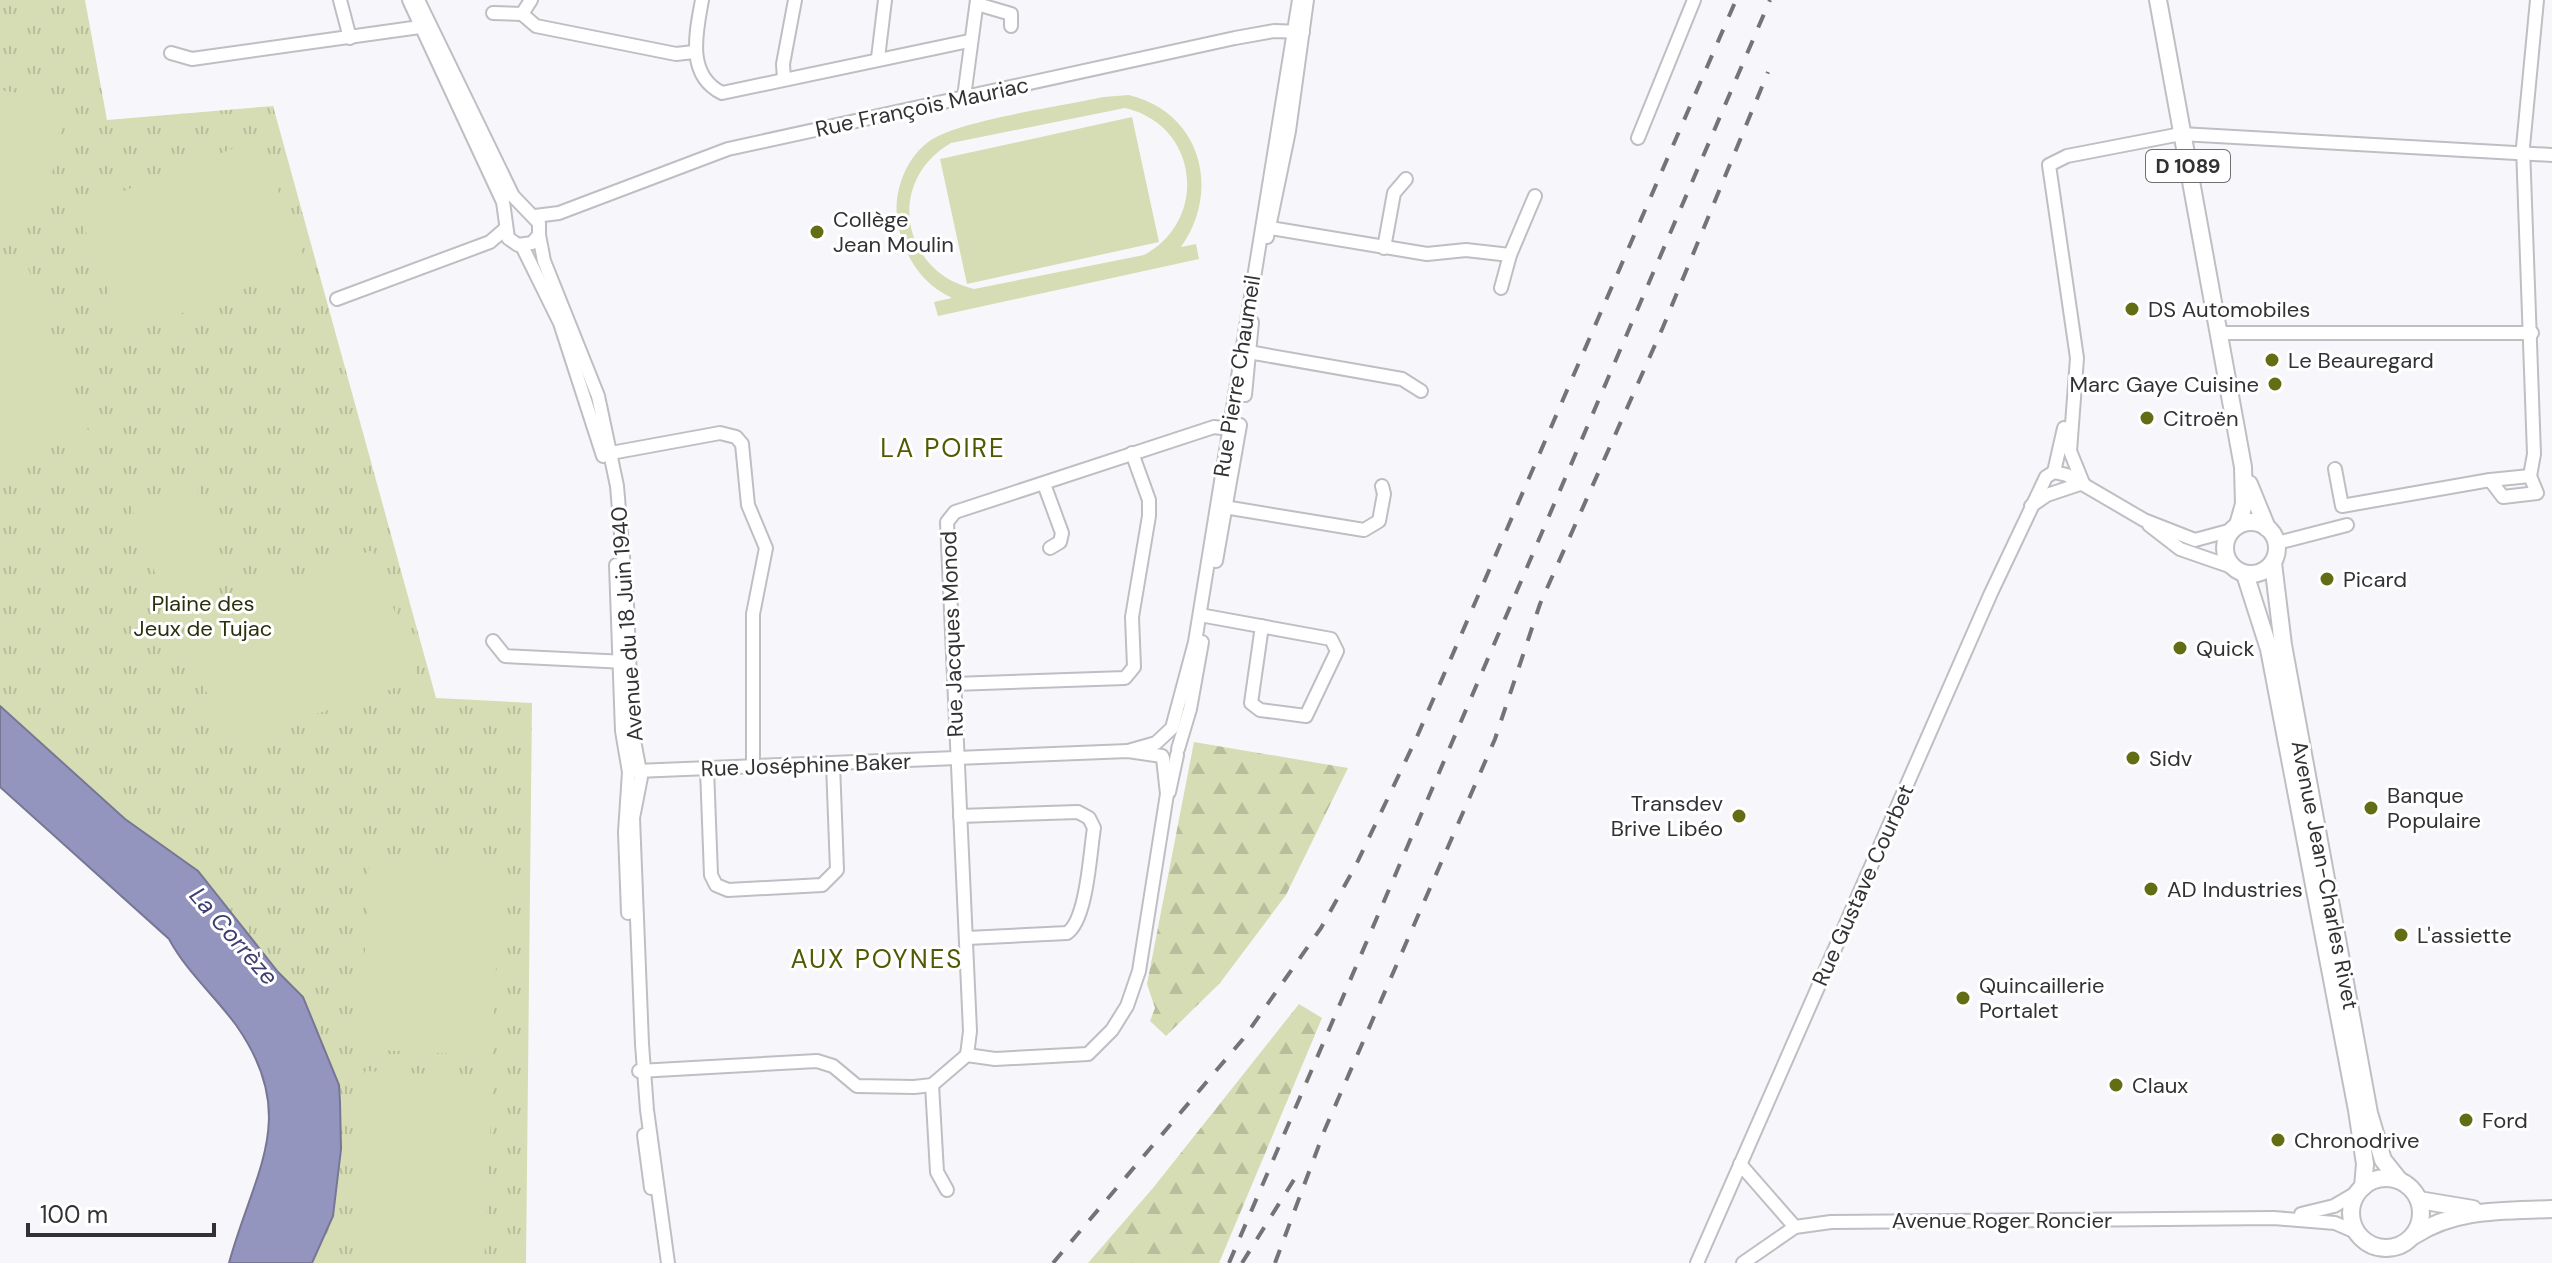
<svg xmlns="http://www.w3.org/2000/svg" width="2552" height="1263" font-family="'DM Sans',sans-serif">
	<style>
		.forest { fill: url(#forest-firs) }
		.park { fill: url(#park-tufts) }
		.pitch { fill: #d6ddb4; fill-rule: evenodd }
		.water { fill: #9495bf; stroke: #777795; stroke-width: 2 }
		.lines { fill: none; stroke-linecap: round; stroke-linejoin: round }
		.minor-casing { stroke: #bebfc3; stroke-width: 16 }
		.major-casing { stroke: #bebfc3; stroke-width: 20 }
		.minor { stroke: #fff; stroke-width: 12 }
		.major { stroke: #fff; stroke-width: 16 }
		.rail { stroke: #747476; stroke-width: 4; stroke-dasharray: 14 14; stroke-linecap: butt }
		.poi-dot { fill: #636d14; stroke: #fff; stroke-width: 3 }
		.labels { text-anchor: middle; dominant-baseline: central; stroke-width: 6; stroke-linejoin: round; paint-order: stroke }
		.shield { fill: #fff; stroke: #707071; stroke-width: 2 }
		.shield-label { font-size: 20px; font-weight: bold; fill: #323234 }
		.street-label { font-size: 22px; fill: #323234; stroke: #fff }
		.poi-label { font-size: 22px; fill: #323234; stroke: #fff; text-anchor: start }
		.park-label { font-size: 22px; fill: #2b300c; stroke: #fff }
		.water-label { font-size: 24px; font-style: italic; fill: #3f3c72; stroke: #fff }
		.quarter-label { font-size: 26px; letter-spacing: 2px; fill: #515a03; stroke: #fff }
	</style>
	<defs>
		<pattern id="forest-firs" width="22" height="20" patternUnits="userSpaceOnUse" patternTransform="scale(2)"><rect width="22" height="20" fill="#d6ddb4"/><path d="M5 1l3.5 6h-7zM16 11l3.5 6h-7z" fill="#b8be9b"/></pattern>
		<pattern id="park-tufts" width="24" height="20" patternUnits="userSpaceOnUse" patternTransform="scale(2)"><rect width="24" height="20" fill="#d6ddb4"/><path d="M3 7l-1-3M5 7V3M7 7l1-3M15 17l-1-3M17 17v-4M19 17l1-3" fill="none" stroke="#b8be9b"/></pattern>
	</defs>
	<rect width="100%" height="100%" fill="#f7f7fb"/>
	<g class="forest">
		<polygon points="1194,742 1348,768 1286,895 1220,983 1166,1036 1150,1021 1155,1008 1147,984"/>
		<polygon points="1299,1004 1322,1018 1219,1263 1088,1263 1153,1188"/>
	</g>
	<polygon class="park" points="0,0 85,0 107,120 273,106 436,698 532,703 526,1263 312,1263 333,1216 341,1149 340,1102 339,1085 303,998 278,972 198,871 125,819 0,706"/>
	<g class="pitch">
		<polygon points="0,90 64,101 44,222 0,215"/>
		<path d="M1129 95C1200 112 1222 189 1181 247L1196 244 1199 259 938 316 934 302 952 298C924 285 908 262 900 233 890 201 902 160 931 140 961 120 1063 106 1103 97ZM1125 108C1199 125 1209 220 1144 255L974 289C901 272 885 181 951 143Z"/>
		<polygon points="1132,117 1159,242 967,284 940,159"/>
		<polygon points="258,139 307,265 125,335 77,209"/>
		<polygon points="24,257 89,433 0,466 0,266"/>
		<polygon points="196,485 229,580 165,602 132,508"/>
		<polygon points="373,550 419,680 225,744 181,619"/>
		<polygon points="370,853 501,859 492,1056 360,1049"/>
		<polygon points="365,1071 493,1077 484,1263 356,1263"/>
	</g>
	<path class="water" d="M0 706 125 819 198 871 278 972 303 997 339 1085 340 1102 341 1149 333 1216 312 1263H229C254 1171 301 1117 236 1025 214 995 186 971 169 939L0 787Z"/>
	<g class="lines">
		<g class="minor-casing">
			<g id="minor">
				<polyline points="340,0 350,38"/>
				<polyline points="409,0 503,202 508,238 518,245 532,243 539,235 539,223 513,196 418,0"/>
				<path d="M702 0C696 33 686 75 722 93L969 41"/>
				<polyline points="977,4 1011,14 1011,26"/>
				<polyline points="493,13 522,14 536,26 676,54 694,52"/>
				<polyline points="522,14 531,0"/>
				<polyline points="171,53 192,59 427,26"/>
				<polyline points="878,58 885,0"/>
				<polyline points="784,79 783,64 795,0"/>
				<polyline points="964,97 977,0"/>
				<polyline points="1638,138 1694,0"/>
				<polyline points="535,216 559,213 728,149 1235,38 1274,31 1303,32"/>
				<polyline points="1270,228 1427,254 1466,250 1510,255 1535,196"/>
				<polyline points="539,235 544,261 598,396 617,486 627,604 632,730 641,777 633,818 642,1044 647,1110 668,1263"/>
				<polyline points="1267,237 1289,131 1307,0"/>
				<polyline points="522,246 560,323 603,456"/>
				<polyline points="1384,248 1394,193 1406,179"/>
				<polyline points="1501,288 1510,255"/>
				<polyline points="337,299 490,242 505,229"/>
				<polyline points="2217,333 2532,333"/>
				<polyline points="1243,351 1402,379 1421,391"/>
				<polyline points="1245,395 1252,322"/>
				<polyline points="611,453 720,433 736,437 742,444 748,505 766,548 753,614 753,766"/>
				<polyline points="2335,469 2342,506 2490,480"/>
				<polyline points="2054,472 2064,428"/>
				<polyline points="2530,476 2534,454 2523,147 2537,0"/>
				<polygon points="2530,476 2537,493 2503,497 2490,480"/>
				<polyline points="2083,483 2070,451 2077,358 2049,165 2067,156 2181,134 2552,155"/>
				<polyline points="1044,484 1062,533 1060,542 1050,548"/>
				<polyline points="1218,506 1364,530 1379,521 1384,494 1382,486"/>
				<polyline points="2031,506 2047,495 2083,483"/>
				<polyline points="2149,525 2180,549 2232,567"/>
				<polyline points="2277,543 2347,525"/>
				<polyline points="1216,561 1240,425"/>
				<polyline points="616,565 622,731 629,772 625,832 628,913"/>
				<polyline points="1200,615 1331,639 1337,651 1306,716 1260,710 1251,703 1262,626"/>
				<polyline points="493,641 505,656 626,662"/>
				<polyline points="954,684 1125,678 1134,667 1132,617 1149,516 1149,500 1132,453"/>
				<polyline points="1178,749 1190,709 1202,642"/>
				<polyline points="1128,751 1156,743 1172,728 1195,642 1299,0"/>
				<polyline points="707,769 711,875 716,885 728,890 822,885 837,870 833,764"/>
				<polyline points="636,771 1128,751 1162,756"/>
				<polyline points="1169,792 1177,755"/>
				<path d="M960 816 1078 812 1089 818 1094 828C1090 852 1087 920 1067 933L967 938"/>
				<polyline points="967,1055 970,1031 947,522 955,512 1214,427 1239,430"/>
				<polyline points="639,1071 817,1061 833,1066 857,1086 914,1087 932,1085 967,1055 995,1059 1088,1054 1112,1030 1127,1006 1139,971 1167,794 1163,758"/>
				<polyline points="932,1085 937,1172 947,1190"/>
				<polyline points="644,1135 651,1188"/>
				<polyline points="1740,1164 1795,1227"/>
				<polyline points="2301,1214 2334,1206 2358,1192"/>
				<polyline points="1697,1263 1991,593 2046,477 2054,472 2067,475 2144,520 2195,540 2232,530"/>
				<polyline points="1743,1263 1795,1227 1831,1222 2274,1218 2335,1223 2358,1233"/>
			</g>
		</g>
		<g class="major-casing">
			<g id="major">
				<polyline points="2158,0 2243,467 2244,504 2238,525"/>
				<polyline points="2249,484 2267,528"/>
				<circle cx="2251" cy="548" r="26"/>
				<polyline points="2273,563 2283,645 2369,1113 2383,1160 2399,1180"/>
				<polyline points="2245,574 2269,649 2357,1110 2365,1164 2363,1187"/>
				<circle cx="2386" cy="1213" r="35"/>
				<polyline points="2419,1200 2473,1209"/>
				<path d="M2415 1235C2456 1208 2505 1211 2552 1209"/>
			</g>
		</g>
		<use href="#minor" class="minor"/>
		<use href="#major" class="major"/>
		<g class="rail">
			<polyline points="1053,1263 1243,1039 1321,928 1355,867 1416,739 1736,0"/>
			<polyline points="1229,1263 1770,0"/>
			<polyline points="1242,1263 1300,1170"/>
			<polyline points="1275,1263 1325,1129 1495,739 1540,604 1663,327 1768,72"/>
		</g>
	</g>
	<g class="poi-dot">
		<circle cx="817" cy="232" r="8"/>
		<circle cx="2132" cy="309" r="8"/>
		<circle cx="2272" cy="360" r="8"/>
		<circle cx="2275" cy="384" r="8"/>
		<circle cx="2147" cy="418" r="8"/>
		<circle cx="2327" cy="579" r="8"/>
		<circle cx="2180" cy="648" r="8"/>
		<circle cx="2133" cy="758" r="8"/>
		<circle cx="2371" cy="808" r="8"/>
		<circle cx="1739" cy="816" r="8"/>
		<circle cx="2151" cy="889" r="8"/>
		<circle cx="2401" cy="935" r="8"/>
		<circle cx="1963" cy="998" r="8"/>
		<circle cx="2116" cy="1085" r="8"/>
		<circle cx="2466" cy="1120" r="8"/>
		<circle cx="2278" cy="1140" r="8"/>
	</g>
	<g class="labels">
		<rect class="shield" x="2146" y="150" width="84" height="32" rx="6"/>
		<g class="shield-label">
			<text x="2188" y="166">D 1089</text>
		</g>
		<g class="street-label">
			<text transform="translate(922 107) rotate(-12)">Rue François Mauriac</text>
			<text transform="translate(1237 376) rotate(-81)">Rue Pierre Chaumeil</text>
			<text transform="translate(627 624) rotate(-94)">Avenue du 18 Juin 1940</text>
			<text transform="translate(952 634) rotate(-92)">Rue Jacques Monod</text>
			<text transform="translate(806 765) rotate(-2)">Rue Joséphine Baker</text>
			<text transform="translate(2325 875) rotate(79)">Avenue Jean-Charles Rivet</text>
			<text transform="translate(1863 885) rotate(-66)">Rue Gustave Courbet</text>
			<text x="2002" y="1220">Avenue Roger Roncier</text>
		</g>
		<g class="poi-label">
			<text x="833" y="219">Collège<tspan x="833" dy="25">Jean Moulin</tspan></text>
			<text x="2148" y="309">DS Automobiles</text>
			<text x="2288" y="360">Le Beauregard</text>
			<text x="2259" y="384" text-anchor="end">Marc Gaye Cuisine</text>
			<text x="2163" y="418">Citroën</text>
			<text x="2343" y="579">Picard</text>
			<text x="2196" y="648">Quick</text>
			<text x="2149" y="758">Sidv</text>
			<text x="2387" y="795">Banque<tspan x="2387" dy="25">Populaire</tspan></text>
			<text x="1723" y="803" text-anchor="end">Transdev<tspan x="1723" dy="25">Brive Libéo</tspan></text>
			<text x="2167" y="889">AD Industries</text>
			<text x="2417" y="935">L'assiette</text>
			<text x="1979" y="985">Quincaillerie<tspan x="1979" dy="25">Portalet</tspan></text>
			<text x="2132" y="1085">Claux</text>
			<text x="2482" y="1120">Ford</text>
			<text x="2294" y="1140">Chronodrive</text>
		</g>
		<g class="park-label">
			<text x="203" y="603">Plaine des<tspan x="203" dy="25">Jeux de Tujac</tspan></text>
		</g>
		<g class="water-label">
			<text transform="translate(234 936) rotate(49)">La Corrèze</text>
		</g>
		<g class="quarter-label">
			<text x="943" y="448">LA POIRE</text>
			<text x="877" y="959">AUX POYNES</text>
		</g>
	</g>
	<path d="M28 1223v12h186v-12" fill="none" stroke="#323234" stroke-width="4"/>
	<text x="40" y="1223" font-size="24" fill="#323234" stroke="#ffffff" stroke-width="6" paint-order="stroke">100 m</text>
</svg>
